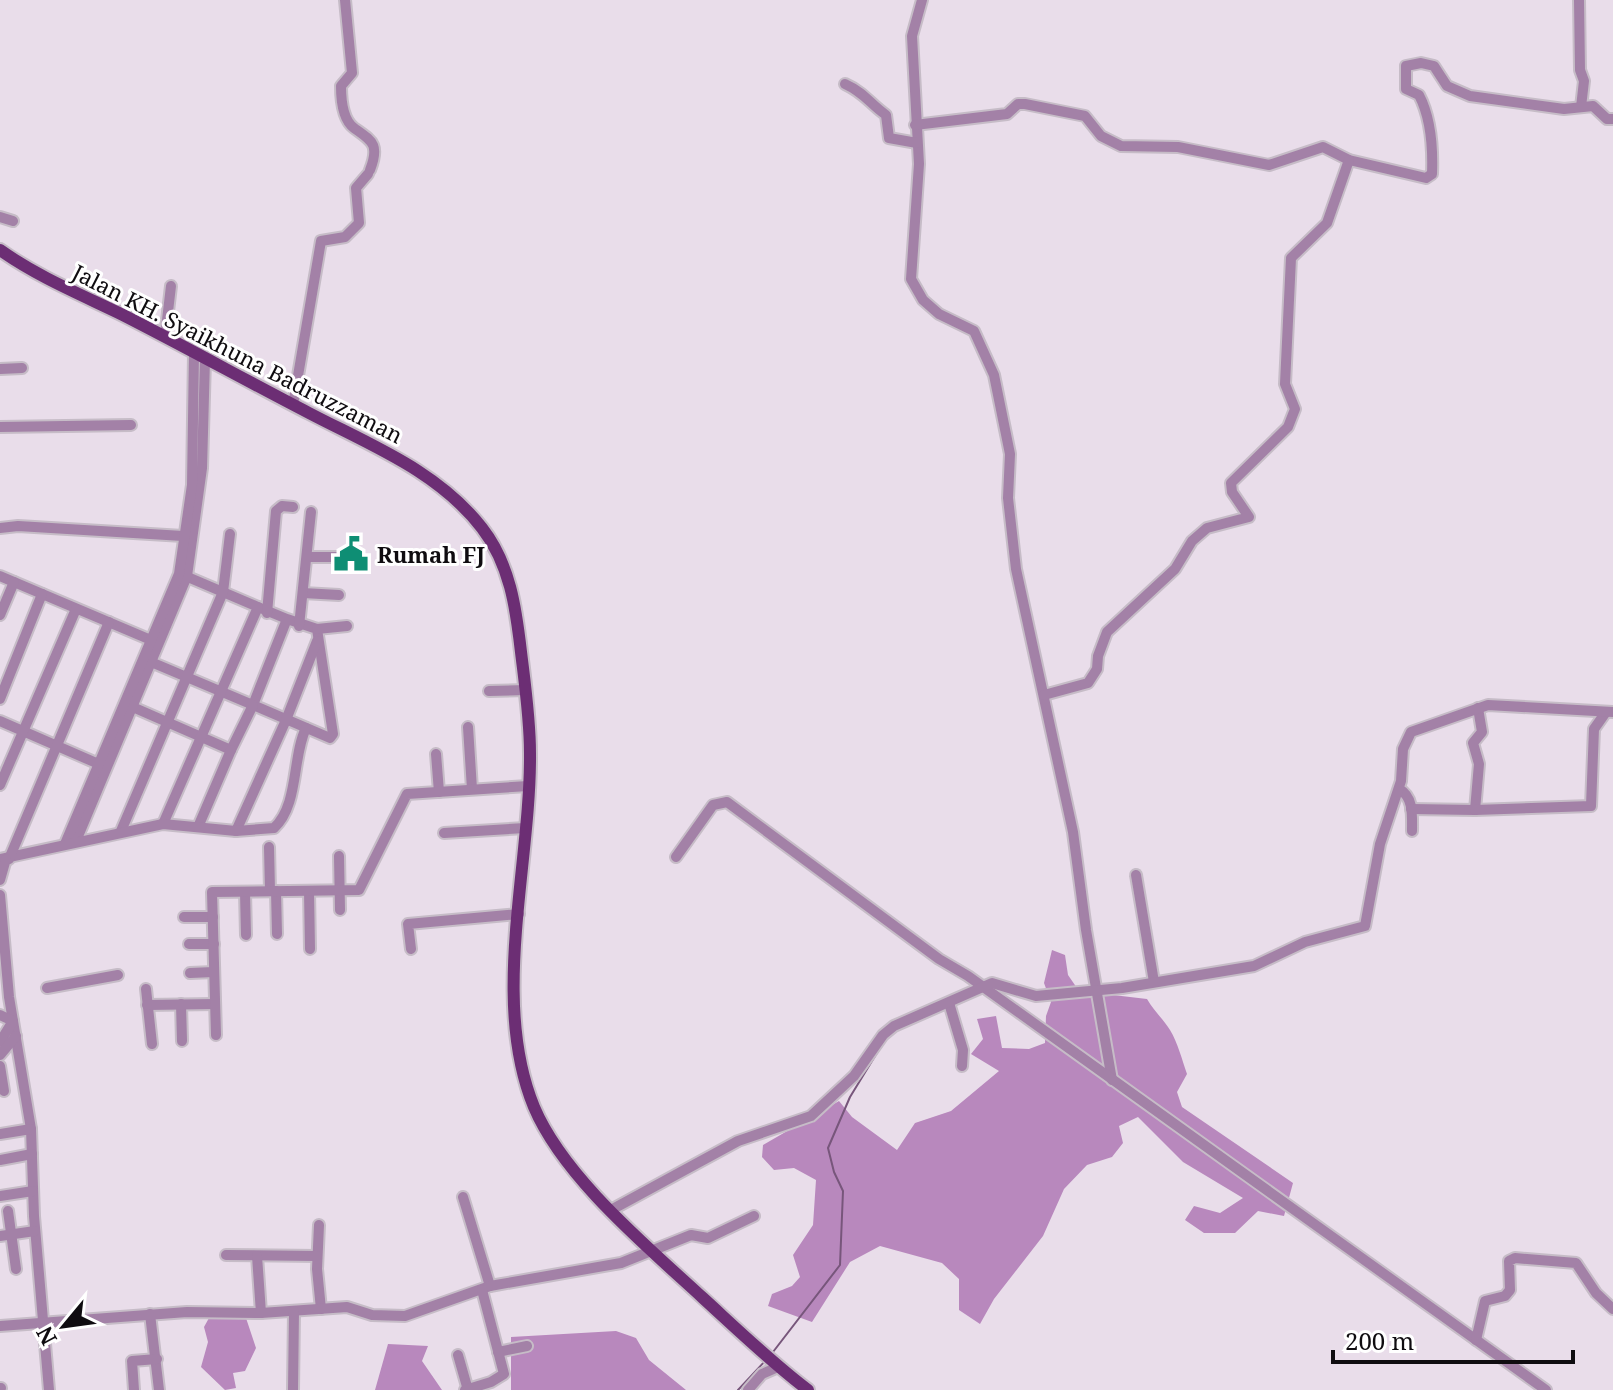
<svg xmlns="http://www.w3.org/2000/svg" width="1613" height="1390" font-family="'Noto Serif',serif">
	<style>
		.forest { fill: #b888bd }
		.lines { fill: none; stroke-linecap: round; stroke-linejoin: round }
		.stream { stroke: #77567b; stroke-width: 2 }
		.minor-casing { stroke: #c6bcc7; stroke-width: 14 }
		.major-casing { stroke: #c6bcc7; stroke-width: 16 }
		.minor { stroke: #a381a7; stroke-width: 10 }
		.major { stroke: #6c2e74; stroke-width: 12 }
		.labels { text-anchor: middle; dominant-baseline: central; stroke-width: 6; stroke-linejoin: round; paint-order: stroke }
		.street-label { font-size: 22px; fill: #0f0c10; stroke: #fff }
		.poi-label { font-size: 22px; font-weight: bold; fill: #0f0c10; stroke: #fff; text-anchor: start }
	</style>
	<rect width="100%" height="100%" fill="#e9ddea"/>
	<g class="forest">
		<path d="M1052 950 1065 955 1068 975 1079 991 1147 999C1154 1011 1163 1019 1170 1030 1178 1043 1182 1060 1187 1074L1177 1092 1182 1107 1293 1183 1284 1216 1258 1211 1235 1233H1204L1185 1220 1194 1206 1220 1213 1243 1198 1183 1162 1138 1117 1119 1126 1123 1143 1112 1157 1087 1165 1064 1189 1043 1236 994 1299 980 1324 959 1310V1279L942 1263 880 1246 850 1262 812 1322 768 1306 772 1294 792 1286 800 1277 793 1255 813 1225 816 1180 794 1168 774 1170 762 1157 763 1145 839 1101 852 1117 897 1150 915 1123 951 1111 999 1071 971 1054 983 1039 977 1019 996 1016 1002 1048 1029 1049 1045 1043 1046 1016 1051 1002 1044 983Z"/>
		<polygon points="231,1315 246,1318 256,1348 245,1371 233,1373 236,1388 225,1390 201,1367 208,1342 204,1327 209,1318"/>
		<polygon points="616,1331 636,1338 649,1360 686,1390 511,1390 511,1337"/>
		<polygon points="388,1344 428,1346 422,1361 442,1390 375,1390"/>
	</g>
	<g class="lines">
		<g class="stream">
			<polyline points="773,1352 840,1265 843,1191 834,1172 828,1148 850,1097 883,1043"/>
			<polyline points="738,1390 766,1360"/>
		</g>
		<g class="minor-casing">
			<g id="minor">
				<path d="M345 0 352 73 341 86C341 99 342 119 354 128 372 141 380 144 370 170"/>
				<polyline points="922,0 912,36 919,164 911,279 923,300 939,314 974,331 994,375 1010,454 1008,498 1016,569 1073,832 1086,930 1112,1080"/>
				<polyline points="1579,0 1580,70 1584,81 1581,107"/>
				<path d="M845 84C865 93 870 104 886 115L889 138 917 143"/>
				<path d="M915 125 1007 114 1018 104H1025L1085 116 1101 136 1121 146 1178 147 1269 165 1323 147 1349 160 1426 178 1432 174C1433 148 1431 118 1419 95L1406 89V66L1421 63 1434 66 1447 86 1470 96 1564 109 1593 106 1607 119H1613"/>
				<polyline points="0,217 13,221"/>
				<polyline points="165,337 171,286"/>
				<polyline points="0,369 22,368"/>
				<polyline points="293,405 321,241 345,237 359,223 356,188 368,174"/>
				<polyline points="0,427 131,425"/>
				<polyline points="0,528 18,526 183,536"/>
				<polyline points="308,557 341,557"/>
				<polyline points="0,576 158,643"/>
				<polyline points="303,593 339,595"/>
				<polyline points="258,607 287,619 253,705 330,738 333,734 317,629 287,619"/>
				<polyline points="267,613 276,511 282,506 293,507"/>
				<polyline points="0,615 14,582"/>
				<polyline points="299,626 311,512"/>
				<polyline points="317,629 347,626"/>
				<polyline points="489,691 526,690"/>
				<polyline points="1044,695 1088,683 1097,669 1098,656 1107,632 1175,569 1192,541 1207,528 1249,517 1232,492 1231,483 1288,427 1295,409 1285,384 1291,258 1327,223 1349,160"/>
				<polyline points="0,699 42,594"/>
				<polyline points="128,705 231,750 253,705 151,662"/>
				<polyline points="0,721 101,765"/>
				<polyline points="468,727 472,789"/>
				<polyline points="436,754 439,792"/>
				<polyline points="0,785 76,609"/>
				<path d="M1399 789C1414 797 1412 816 1412 831"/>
				<polyline points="1411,809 1475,810 1479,764 1473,743 1482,732 1478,708"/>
				<polyline points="1475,810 1591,806 1594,729 1606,712"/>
				<polyline points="163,824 258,607 183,575"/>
				<polyline points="198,827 231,750"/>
				<polyline points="121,831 223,592 230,534"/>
				<polyline points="236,831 286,720 317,641"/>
				<polyline points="444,833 525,828"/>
				<polyline points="76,841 187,576 202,468 205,359"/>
				<polyline points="65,844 179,574 192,485 194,353"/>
				<polyline points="269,847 270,891"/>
				<polyline points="339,856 340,910"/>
				<polyline points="676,857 713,805 727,802 939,959 968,976 1546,1390"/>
				<path d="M0 859 163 824 236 831 274 828C299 805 292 757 306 728"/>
				<polyline points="9,859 109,622"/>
				<polyline points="1136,875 1154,982"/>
				<polyline points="0,880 6,859"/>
				<polyline points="276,891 277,934"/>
				<polyline points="309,891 310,949"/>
				<polyline points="245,892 246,935"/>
				<polyline points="0,895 9,997 31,1129 34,1216 49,1390"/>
				<polyline points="184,917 213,917"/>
				<polyline points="189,944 214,944"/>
				<polyline points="411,949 408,924 519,914"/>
				<polyline points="190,973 214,972"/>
				<polyline points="47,988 118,975"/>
				<polyline points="146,989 152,1044"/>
				<polyline points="949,1003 963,1050 962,1066"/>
				<polyline points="181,1004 182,1041"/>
				<polyline points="147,1005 215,1004"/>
				<polyline points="0,1015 13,1021 0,1042"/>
				<polyline points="216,1035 212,892 359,890 407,794 528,786"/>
				<polyline points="0,1055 16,1036"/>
				<polyline points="0,1066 4,1091"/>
				<polyline points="0,1134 31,1129"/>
				<polyline points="0,1160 32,1154"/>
				<polyline points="0,1196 33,1191"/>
				<polyline points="463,1197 490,1286"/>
				<polyline points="611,1210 738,1141 811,1116 854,1076 883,1035 894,1026 992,983 1036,996 1122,988 1254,966 1305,942 1365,926 1380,844 1401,781 1403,749 1411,732 1488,705 1613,712"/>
				<polyline points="8,1211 16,1269"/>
				<polyline points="319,1225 317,1269 321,1309"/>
				<polyline points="0,1236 35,1231"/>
				<polyline points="226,1255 317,1256"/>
				<polyline points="257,1256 261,1313"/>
				<polyline points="150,1314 159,1390"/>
				<polyline points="0,1326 187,1312 261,1313 347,1307 372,1315 405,1316 490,1286 621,1263 691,1235 708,1238 754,1216"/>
				<polyline points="1476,1340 1485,1301 1505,1296 1510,1290 1509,1261 1515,1258 1576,1263 1596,1293 1613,1309"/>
				<polyline points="498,1352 527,1346"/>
				<polyline points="458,1355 468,1390"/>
				<polyline points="0,1388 1,1388"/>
				<polyline points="134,1390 132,1361 157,1359"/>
				<polyline points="293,1390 294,1311"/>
				<polyline points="465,1390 491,1382 504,1374 482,1290"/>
				<polyline points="748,1390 762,1374 778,1367"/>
			</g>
		</g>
		<g class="major-casing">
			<path id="major" d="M0 250C38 277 82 295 123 315 186 347 247 381 309 413 370 445 438 471 482 528 510 564 516 608 521 652 525 685 530 719 530 753 531 865 490 1000 534 1107 564 1178 648 1247 703 1298 738 1330 771 1362 808 1390"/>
		</g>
		<use href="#minor" class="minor"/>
		<use href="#major" class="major"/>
	</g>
	<defs>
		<g id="civic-bare" transform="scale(2.76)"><path d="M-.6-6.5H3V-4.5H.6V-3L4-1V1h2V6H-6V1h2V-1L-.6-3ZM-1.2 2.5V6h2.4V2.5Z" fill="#0e8e74" stroke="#fff" stroke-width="2.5" paint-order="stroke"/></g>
	</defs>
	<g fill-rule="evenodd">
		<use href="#civic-bare" x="351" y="554"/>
	</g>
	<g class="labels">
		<g class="street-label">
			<text transform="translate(238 353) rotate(27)">Jalan KH. Syaikhuna Badruzzaman</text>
		</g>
		<g class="poi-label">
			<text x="377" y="554">Rumah FJ</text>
		</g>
	</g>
	<g transform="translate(64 1326) rotate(241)" stroke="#ffffff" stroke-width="6" paint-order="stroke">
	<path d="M0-6L14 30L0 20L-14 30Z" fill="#0f0c10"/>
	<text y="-12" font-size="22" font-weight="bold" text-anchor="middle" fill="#0f0c10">N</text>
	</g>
	<path d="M1333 1350v12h240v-12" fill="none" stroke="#0f0c10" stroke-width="4"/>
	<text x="1345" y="1350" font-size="24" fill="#0f0c10" stroke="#ffffff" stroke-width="6" paint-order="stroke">200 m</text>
</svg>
